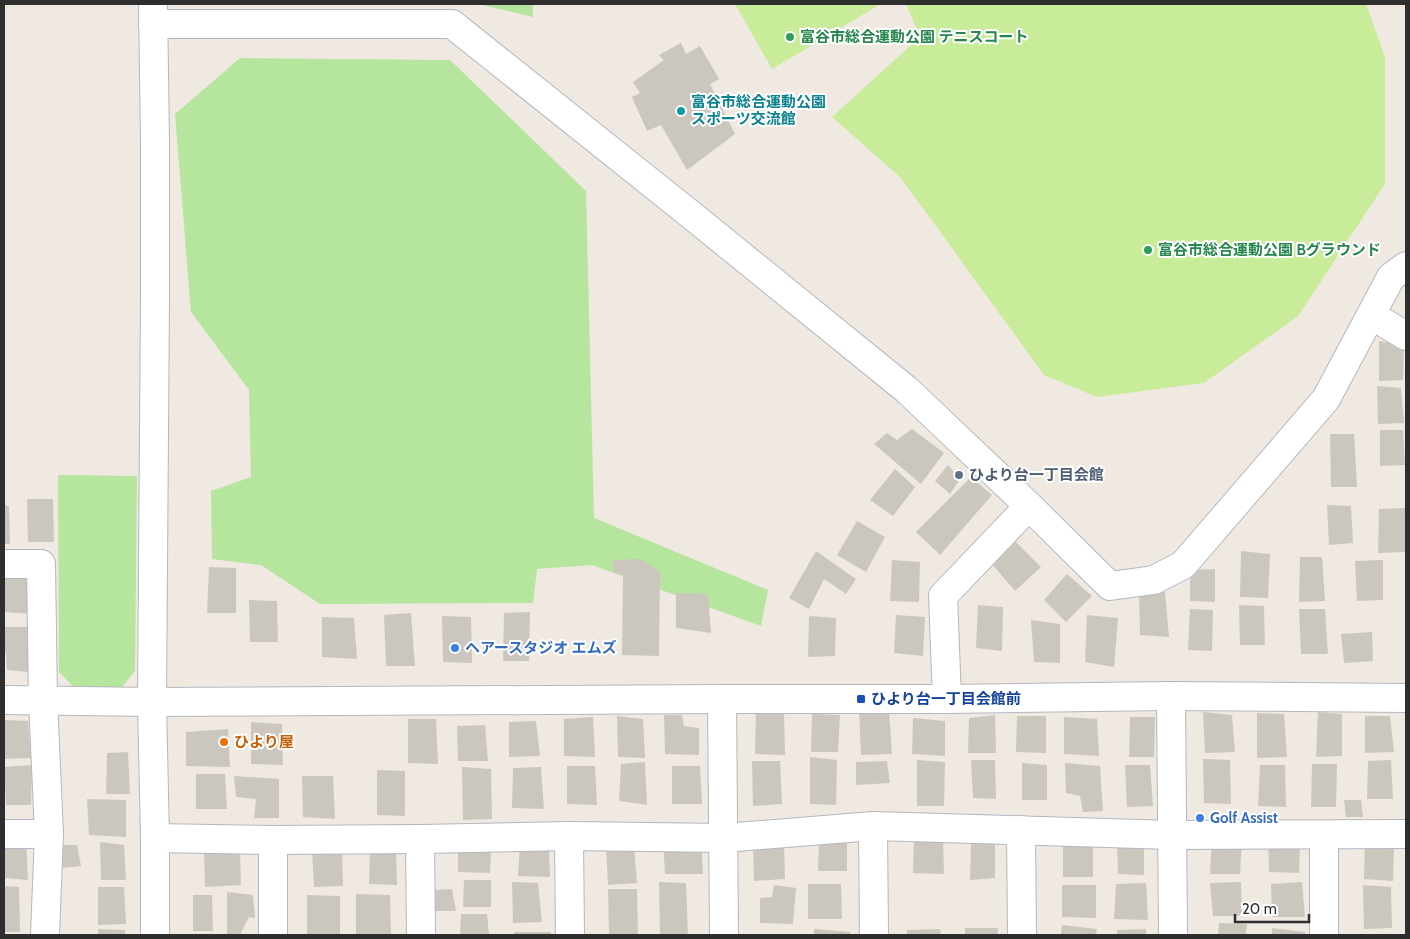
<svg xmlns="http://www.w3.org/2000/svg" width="1410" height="939" font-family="Cabin,'Noto Sans JP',sans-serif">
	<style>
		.green { fill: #b6e59e }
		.pitch { fill: #c9ec9a }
		.building { fill: #cbc7bf }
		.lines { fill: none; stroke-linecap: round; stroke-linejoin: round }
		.minor-casing { stroke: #b4b7c1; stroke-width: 30 }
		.minor { stroke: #fff; stroke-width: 28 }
		.leisure-dot { fill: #2e9e5b; stroke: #fff; stroke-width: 2 }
		.culture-dot { fill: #0f9aa8; stroke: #fff; stroke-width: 2 }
		.service-dot { fill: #5c6f8a; stroke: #fff; stroke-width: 2 }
		.shop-dot { fill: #3f7fe0; stroke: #fff; stroke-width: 2 }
		.transit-dot { fill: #1a4fb4; stroke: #fff; stroke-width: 2 }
		.food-dot { fill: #e8710a; stroke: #fff; stroke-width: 2 }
		.labels { text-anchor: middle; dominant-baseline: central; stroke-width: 4; stroke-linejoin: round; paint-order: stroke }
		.leisure-label { font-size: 15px; font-weight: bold; fill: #27864d; stroke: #fff; text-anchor: start }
		.culture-label { font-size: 15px; font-weight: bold; fill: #0d838f; stroke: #fff; text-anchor: start }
		.service-label { font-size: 15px; font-weight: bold; fill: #4e5e75; stroke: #fff; text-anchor: start }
		.shop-label { font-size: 15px; font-weight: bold; fill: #366cbe; stroke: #fff; text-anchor: start }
		.transit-label { font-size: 15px; font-weight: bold; fill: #164399; stroke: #fff; text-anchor: start }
		.food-label { font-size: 15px; font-weight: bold; fill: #c56008; stroke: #fff; text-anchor: start }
	</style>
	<rect width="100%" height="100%" fill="#efe9e1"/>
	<g class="green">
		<polygon points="478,4 533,4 533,17"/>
		<polygon points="240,58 450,60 586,191 594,518 768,590 761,626 592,565 537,569 533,603 320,604 261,565 212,559 211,491 251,477 249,390 191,312 175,114"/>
		<polygon points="58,475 137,476 135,671 122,687 74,687 59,672"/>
	</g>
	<g class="pitch">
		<polygon points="735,4 879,4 879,5 772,69"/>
		<polygon points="906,4 1366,4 1385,57 1385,184 1298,316 1204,383 1097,397 1044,375 901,178 832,117 920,37"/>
	</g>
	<g class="building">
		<polygon points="681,43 686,54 700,46 719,79 710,84 735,134 687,170 661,125 647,131 632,97 640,93 633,82 664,60 659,55"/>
		<polygon points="1379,341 1404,345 1403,380 1379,381"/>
		<polygon points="1377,386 1401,388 1404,423 1378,424"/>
		<polygon points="912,429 944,453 921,484 874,444 887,433 897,440"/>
		<polygon points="1380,430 1403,430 1405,465 1380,466"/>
		<polygon points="1330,434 1354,434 1357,487 1331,487"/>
		<polygon points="948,465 960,479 950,494 935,481"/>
		<polygon points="895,469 915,487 893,516 870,500"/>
		<polygon points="971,477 992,495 940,555 916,532"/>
		<polygon points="27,499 53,499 54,542 28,542"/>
		<polygon points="4,505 9,506 10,544 4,544"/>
		<polygon points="1327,505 1351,506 1353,543 1329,545"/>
		<polygon points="1405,508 1406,552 1378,553 1379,509"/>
		<polygon points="857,521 885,537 866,572 837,555"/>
		<polygon points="1016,542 1041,567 1015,591 992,564"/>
		<polygon points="816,551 856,579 846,594 824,579 809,609 789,598"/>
		<polygon points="1241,551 1270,554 1268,598 1240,597"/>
		<polygon points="1300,557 1322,557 1325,601 1299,602"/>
		<polygon points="640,559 660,571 659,656 622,655 623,575 614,573 612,560"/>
		<polygon points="892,560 920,562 919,602 890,601"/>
		<polygon points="1383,560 1383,600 1357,601 1355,561"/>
		<polygon points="209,567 236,568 236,613 207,613"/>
		<polygon points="1215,569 1215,602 1190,601 1190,570"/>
		<polygon points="1067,574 1092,596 1066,622 1044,600"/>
		<polygon points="4,576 30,577 32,614 4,612"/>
		<polygon points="1139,592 1165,592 1169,637 1140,635"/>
		<polygon points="676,593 708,594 711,633 676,628"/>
		<polygon points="249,600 277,601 278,642 250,642"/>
		<polygon points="978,605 1003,607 1002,651 976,648"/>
		<polygon points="1239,605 1264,606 1265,645 1240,645"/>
		<polygon points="1190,609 1213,610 1212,651 1188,650"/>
		<polygon points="1299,609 1325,609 1328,654 1301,654"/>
		<polygon points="530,612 529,661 503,661 504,613"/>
		<polygon points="411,613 415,666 386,666 384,615"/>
		<polygon points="896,615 925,617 923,656 894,653"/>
		<polygon points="1087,615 1118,618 1114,667 1085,662"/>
		<polygon points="442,616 471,617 472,663 443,662"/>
		<polygon points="809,616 836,618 835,656 808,657"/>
		<polygon points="322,617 354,618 357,659 322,657"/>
		<polygon points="1031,620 1060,624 1060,663 1034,662"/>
		<polygon points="4,627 28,627 29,672 7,670 6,653 4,653"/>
		<polygon points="1372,632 1373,661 1344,663 1341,634"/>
		<polygon points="756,709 784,711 785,755 755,754"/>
		<polygon points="859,709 889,711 892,754 861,755"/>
		<polygon points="1203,712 1232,715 1235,752 1205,753"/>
		<polygon points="1318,712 1342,714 1342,756 1316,757"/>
		<polygon points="1257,713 1284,714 1287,757 1257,758"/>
		<polygon points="812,714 840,715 838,752 811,752"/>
		<polygon points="664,715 682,715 684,726 699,728 699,755 665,754"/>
		<polygon points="995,715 996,753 968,753 969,718"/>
		<polygon points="617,716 643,719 645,758 618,757"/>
		<polygon points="1017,716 1046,716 1046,753 1016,752"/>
		<polygon points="1365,716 1390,716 1394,752 1365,753"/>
		<polygon points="593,717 595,757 564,756 564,719"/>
		<polygon points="1064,717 1097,719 1099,756 1064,754"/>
		<polygon points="1130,717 1155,717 1154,757 1129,757"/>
		<polygon points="913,718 945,721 945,756 912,754"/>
		<polygon points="408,719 436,719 438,764 408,763"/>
		<polygon points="4,720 28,721 31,758 4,759"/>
		<polygon points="536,721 540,756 509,757 509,722"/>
		<polygon points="251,722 282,724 283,765 251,764"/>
		<polygon points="485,725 488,761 458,761 457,726"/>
		<polygon points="228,729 230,767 186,766 186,732"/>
		<polygon points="128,752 130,794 106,794 107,753"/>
		<polygon points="810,757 837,760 836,805 810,804"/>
		<polygon points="1203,759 1230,760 1231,804 1204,803"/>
		<polygon points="917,760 945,762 944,806 917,806"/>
		<polygon points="971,760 995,760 996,799 973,798"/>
		<polygon points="1391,760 1393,799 1367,799 1368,761"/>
		<polygon points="752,761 780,761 782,804 753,806"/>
		<polygon points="887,761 890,783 856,785 856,762"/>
		<polygon points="645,762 647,805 619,801 621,764"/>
		<polygon points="1022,763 1047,765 1047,800 1022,800"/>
		<polygon points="1065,763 1100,766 1103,811 1083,812 1080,796 1066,793"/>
		<polygon points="1312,764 1337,764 1336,807 1311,807"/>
		<polygon points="32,765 31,805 6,805 4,767"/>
		<polygon points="1125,765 1150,765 1153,806 1127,807"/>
		<polygon points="1260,765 1285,765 1286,807 1258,806"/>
		<polygon points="567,766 595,766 597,805 567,804"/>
		<polygon points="672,766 700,766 702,804 672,804"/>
		<polygon points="462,767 491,769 492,819 463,820"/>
		<polygon points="541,767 544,809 512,808 513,768"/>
		<polygon points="377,770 405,771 405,816 377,815"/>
		<polygon points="196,774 225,774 227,809 196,809"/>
		<polygon points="234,776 279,779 279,818 254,818 256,799 236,797"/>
		<polygon points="302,776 333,776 335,819 303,817"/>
		<polygon points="87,799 126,800 126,837 89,835"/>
		<polygon points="1344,800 1361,800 1363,817 1346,817"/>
		<polygon points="914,836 943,837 944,874 913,873"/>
		<polygon points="1063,836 1093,837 1093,877 1063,877"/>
		<polygon points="1212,837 1242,840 1240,874 1210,874"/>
		<polygon points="1268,837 1300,841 1299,873 1269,872"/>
		<polygon points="1365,838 1394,842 1393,881 1364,879"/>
		<polygon points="819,839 847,840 847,871 818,871"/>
		<polygon points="663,840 701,841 703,874 665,874"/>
		<polygon points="4,842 26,842 28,880 4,878"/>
		<polygon points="100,842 124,845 126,880 101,880"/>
		<polygon points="1117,842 1144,844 1144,875 1118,874"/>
		<polygon points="971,844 995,844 995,878 970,880"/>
		<polygon points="61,845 77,845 81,866 63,868"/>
		<polygon points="606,845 634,846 637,883 608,885"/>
		<polygon points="753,845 784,846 785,879 754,881"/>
		<polygon points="520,846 549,849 550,877 518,876"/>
		<polygon points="370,847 396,848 397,885 369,884"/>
		<polygon points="458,847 491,849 490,873 458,872"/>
		<polygon points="312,849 342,849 343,886 314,887"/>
		<polygon points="204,850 240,850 241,885 205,887"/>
		<polygon points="464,880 491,880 491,907 463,907"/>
		<polygon points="512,882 538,883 542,922 513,923"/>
		<polygon points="659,882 686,883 688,935 660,935"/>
		<polygon points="1241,882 1242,916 1213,916 1210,883"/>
		<polygon points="1302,882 1305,917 1272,917 1271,884"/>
		<polygon points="1146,883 1148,920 1114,919 1116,884"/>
		<polygon points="808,884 841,884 842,919 808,919"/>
		<polygon points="774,885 796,888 793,924 760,923 760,898 772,897"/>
		<polygon points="1062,885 1096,885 1096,918 1062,917"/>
		<polygon points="1363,885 1391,887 1392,928 1364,929"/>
		<polygon points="4,886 19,887 20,932 4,932"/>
		<polygon points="98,887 124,887 126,924 98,925"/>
		<polygon points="452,889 456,911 435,911 435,890"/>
		<polygon points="608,889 637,889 638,935 609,935"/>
		<polygon points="227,892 253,895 255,918 249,917 240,935 227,935"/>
		<polygon points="356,894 390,895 391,935 356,935"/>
		<polygon points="193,895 212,895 213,931 193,931"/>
		<polygon points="307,895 340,896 340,935 307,935"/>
		<polygon points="461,914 487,914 489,935 460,935"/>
		<polygon points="1219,923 1247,924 1246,935 1218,935"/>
		<polygon points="1062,925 1097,929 1096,935 1061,935"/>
		<rect x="965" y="928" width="33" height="7"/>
		<polygon points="1272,928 1305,932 1305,935 1272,935"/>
		<polygon points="98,929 125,930 125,935 98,935"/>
		<polygon points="814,929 850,932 850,935 814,935"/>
		<polygon points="940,929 941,935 907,935 907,930"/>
		<polygon points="1146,929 1146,935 1117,935 1117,930"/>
		<rect x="514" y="932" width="37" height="3"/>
	</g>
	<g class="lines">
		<g class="minor-casing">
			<g id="minor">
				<polyline points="153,4 155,141 155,299 152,702 155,838 155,935"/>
				<polyline points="153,24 452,24 690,214 907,390 1029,506 1110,586 1154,580 1183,565 1326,399 1391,277 1406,266"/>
				<polyline points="1371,315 1406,336"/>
				<polyline points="4,564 41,564 43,700 49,834 45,935"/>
				<polyline points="1171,696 1173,935"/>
				<polyline points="722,699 724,935"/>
				<polyline points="947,699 943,596 1029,506"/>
				<polyline points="4,700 152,702 722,699 947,699 1171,696 1406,698"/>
				<polyline points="873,826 874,935"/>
				<polyline points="1021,830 1022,935"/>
				<polyline points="4,834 49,834"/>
				<polyline points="569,836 570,935"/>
				<polyline points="155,838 273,840"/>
				<polyline points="420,839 421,935"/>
				<polyline points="273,935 273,840 420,839 569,836 724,838 873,826 1172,835 1406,834"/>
				<polyline points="1324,935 1324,835"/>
			</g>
		</g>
		<use href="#minor" class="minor"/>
	</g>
	<g class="leisure-dot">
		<circle cx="790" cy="37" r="5"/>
		<circle cx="1148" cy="250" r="5"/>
	</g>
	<circle class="culture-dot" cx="681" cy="111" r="5"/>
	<circle class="service-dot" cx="959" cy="475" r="5"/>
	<g class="shop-dot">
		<circle cx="455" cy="648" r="5"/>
		<circle cx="1200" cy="818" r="5"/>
	</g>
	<rect class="transit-dot" x="856" y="694" width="10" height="10" rx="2.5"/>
	<circle class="food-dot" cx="224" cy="742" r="5"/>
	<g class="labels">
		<g class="leisure-label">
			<text x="800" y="37">富谷市総合運動公園 テニスコート</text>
			<text x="1158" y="250">富谷市総合運動公園 Bグラウンド</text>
		</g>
		<g class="culture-label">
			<text x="691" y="102">富谷市総合運動公園<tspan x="691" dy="17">スポーツ交流館</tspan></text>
		</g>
		<g class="service-label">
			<text x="969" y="475">ひより台一丁目会館</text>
		</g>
		<g class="shop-label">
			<text x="465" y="648">ヘアースタジオ エムズ</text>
			<text x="1210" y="818">Golf Assist</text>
		</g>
		<g class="transit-label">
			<text x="871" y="699">ひより台一丁目会館前</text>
		</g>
		<g class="food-label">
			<text x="234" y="742">ひより屋</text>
		</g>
	</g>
	<rect width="1410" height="939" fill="none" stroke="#2e2e2e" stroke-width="10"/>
	<path d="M1235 914v8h74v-8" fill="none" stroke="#2e2e2e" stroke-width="2.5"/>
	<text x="1242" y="914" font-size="15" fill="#2e2e2e" stroke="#ffffff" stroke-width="4" paint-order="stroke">20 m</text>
</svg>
